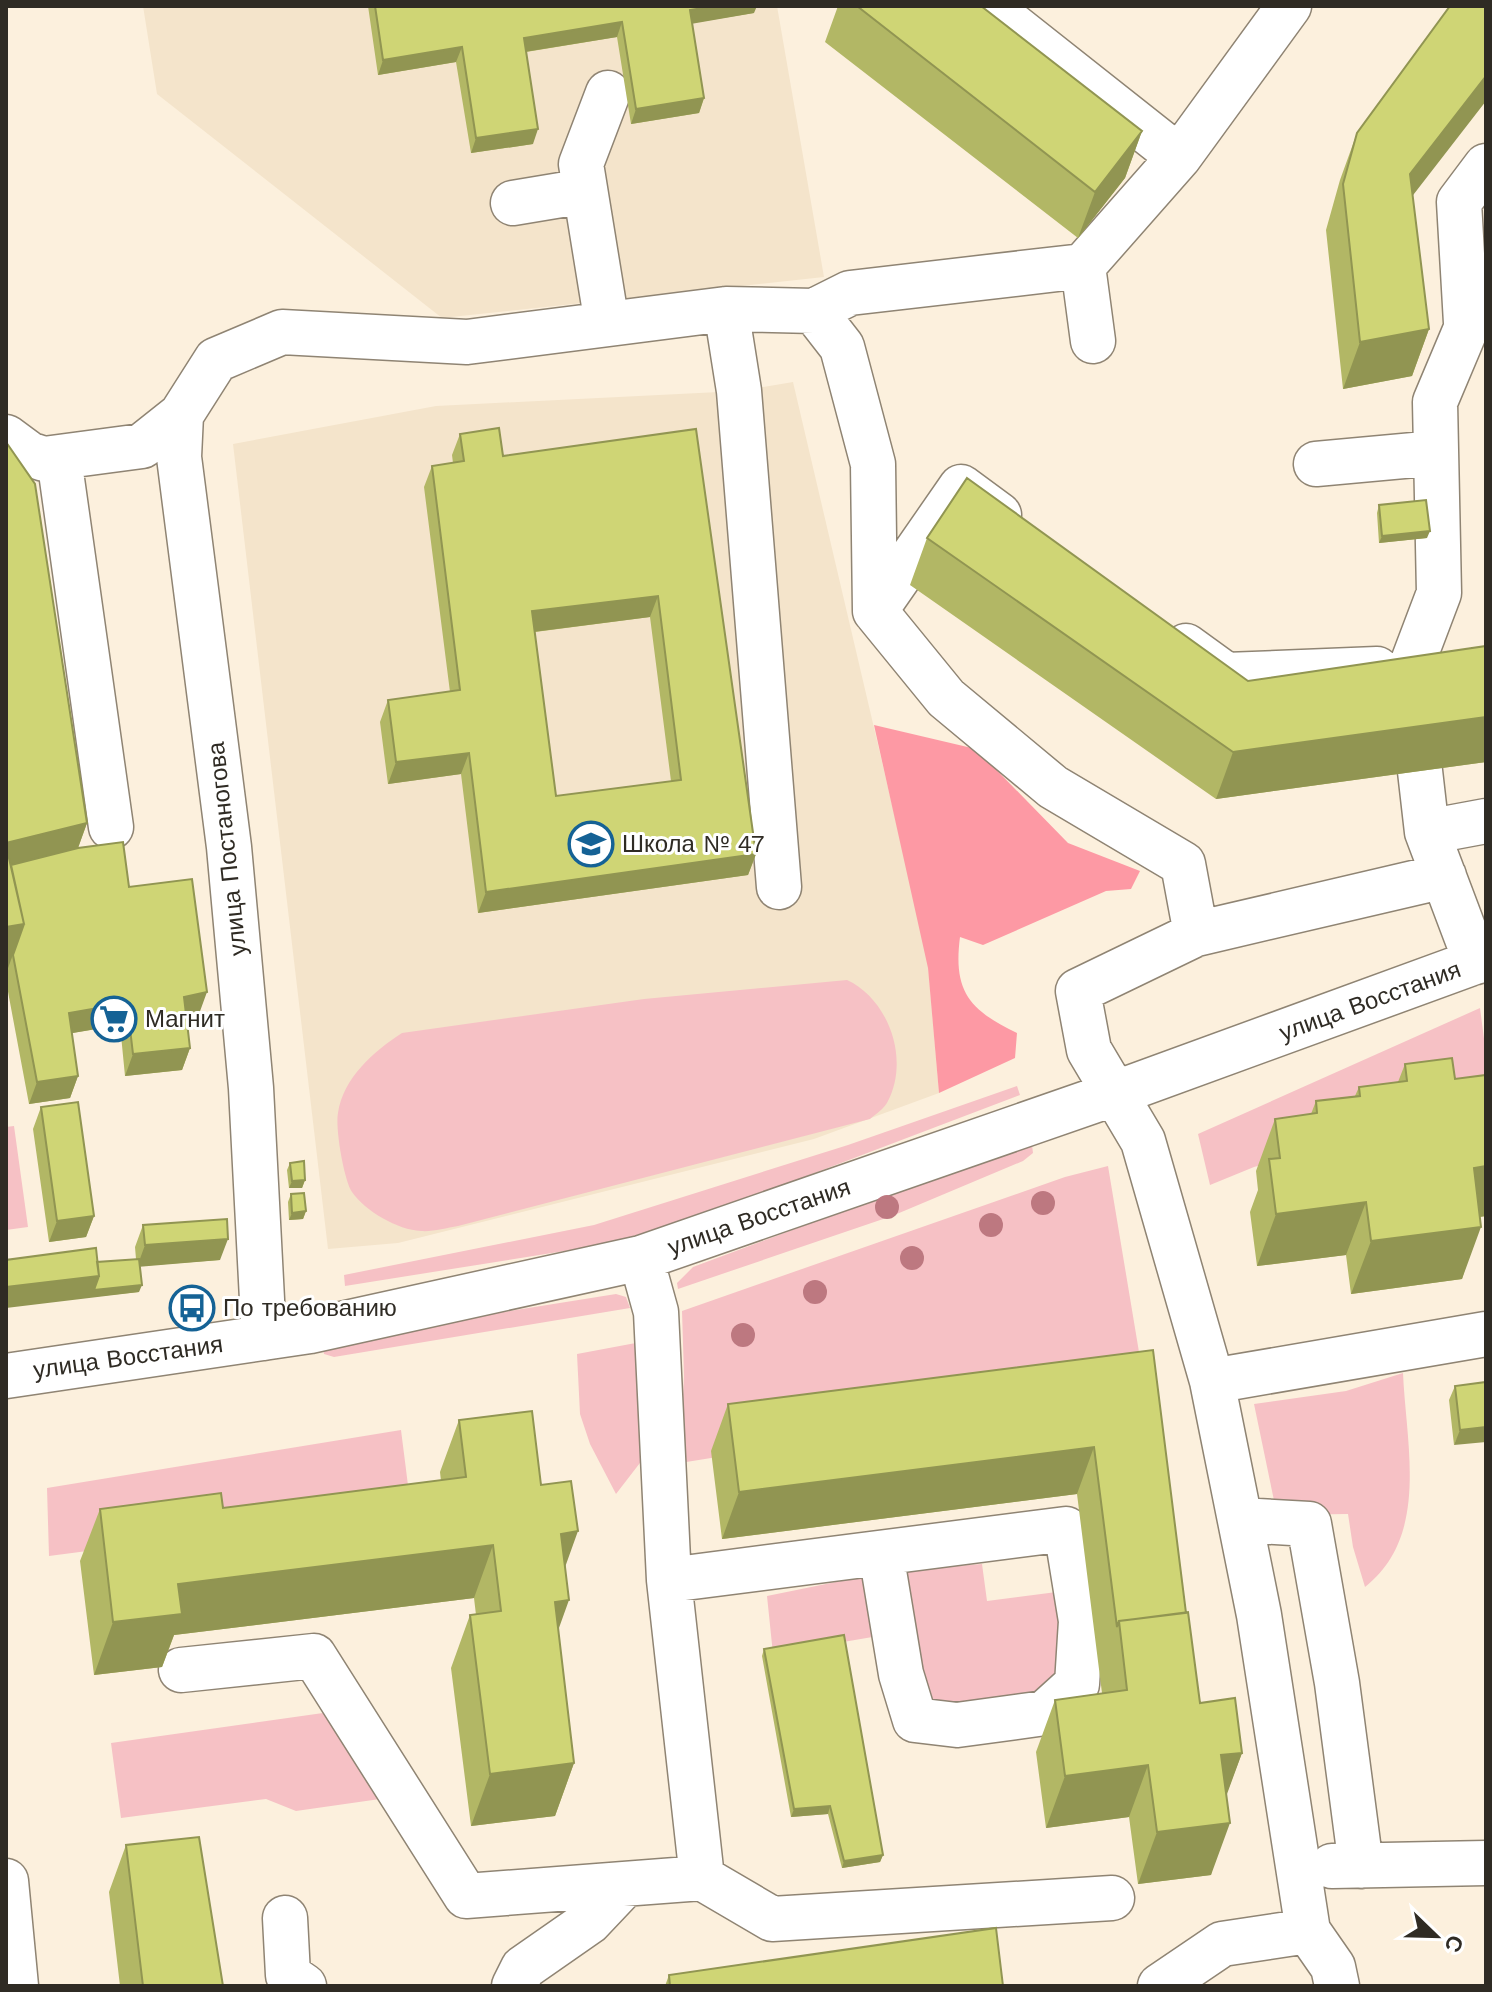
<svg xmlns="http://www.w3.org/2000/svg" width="1492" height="1992" viewBox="0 0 1492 1992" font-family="'Work Sans',sans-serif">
<rect width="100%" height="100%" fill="#fcf0dd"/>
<path fill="#f4e4cb" d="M143 6H777L824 277 442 318 157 94Z
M793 382 927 954 939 1093 814 1139 398 1243 328 1249 233 444 436 406 739 391Z"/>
<path fill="#f6c1c5" d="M847 980C888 999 910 1058 888 1101 885 1108 876 1114 870 1119L458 1226C446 1228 432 1232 421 1231 398 1230 365 1211 352 1192 344 1180 335 1128 338 1113 343 1078 374 1051 402 1033L644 999Z
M1480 1008 1486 1054V1104L1254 1167 1210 1185 1198 1134Z
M1017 1086 1020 1095 699 1217 602 1245 345 1286 344 1275 594 1225 848 1145Z
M14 1126 28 1227 6 1230V1127Z
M1032 1145 1033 1153 1023 1161 892 1216 678 1289 677 1283 693 1267 1005 1151Z
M1108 1166 1145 1388 680 1463 684 1376 682 1311 1065 1177Z
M616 1294 626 1297 630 1308 334 1357 324 1354 323 1349 472 1317Z
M641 1342 653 1446 616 1494 590 1444 580 1414 577 1354Z
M1403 1373C1406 1445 1430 1536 1365 1587L1353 1547 1348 1514 1277 1515 1254 1404 1346 1391Z
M401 1430 411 1509 49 1556 47 1488Z
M982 1564 987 1601 1072 1590 1068 1683 988 1708 928 1710 890 1571Z
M880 1573 890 1634 773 1654 767 1596Z
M330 1712 380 1799 296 1811 266 1799 121 1818 111 1743Z"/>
<path fill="#fd99a4" d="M874 725 976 749 1068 843 1140 871 1131 889 1106 891 983 945 960 937C953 991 969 1010 1017 1033L1015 1058 939 1093 928 968Z"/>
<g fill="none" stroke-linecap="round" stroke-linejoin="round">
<g stroke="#8f8473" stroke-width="47">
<path id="minor" d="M988 6 1179 157
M513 203 585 191
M1083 266 1093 341
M726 309 739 391 779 887
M814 311 842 347 873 464 875 611 946 698 1053 787 1183 864 1196 934 1078 991 1089 1050 1143 1141 1212 1381 1259 1615 1308 1931 1222 1944 1160 1986
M1466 323 1459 202 1486 166
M607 324 581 164 608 93
M181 415 179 457 229 847 251 1088 264 1338
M6 437 29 454 44 459 142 446 181 415 216 360 282 332 467 342 726 309 814 311 850 293 1083 266 1179 157 1289 6
M59 458 111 827
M1316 464 1436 453
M875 611 961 487 999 515
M1186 646 1226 675 1377 669
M1414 701 1411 667 1439 593 1435 402 1486 281
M1420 771 1427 832 1476 962
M1427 832 1486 821
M1196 934 1444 876
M6 1376 310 1331 641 1258 1116 1093 1486 958
M1212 1381 1486 1334
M1240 1520 1309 1524 1337 1683 1361 1866
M669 1580 1066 1529 1081 1621 1077 1684 1045 1713 957 1725 915 1720 901 1674 881 1553
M181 1670 314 1656 466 1896 702 1878 669 1580 656 1312 641 1258
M1332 1866 1486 1863
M702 1878 772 1919 1112 1898
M6 1881 16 1986
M285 1918 288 1975 304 1986
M1308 1931 1333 1967 1337 1986
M514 1986 523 1968 589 1922 625 1884"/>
</g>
<use href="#minor" stroke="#fff" stroke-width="44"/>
</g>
<g fill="#bd7880">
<circle cx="1043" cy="1203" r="12"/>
<circle cx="887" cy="1207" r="12"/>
<circle cx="991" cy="1225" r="12"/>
<circle cx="912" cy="1258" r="12"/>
<circle cx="815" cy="1292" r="12"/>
<circle cx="743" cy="1335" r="12"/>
</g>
<path fill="#b2b765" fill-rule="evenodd" d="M368 6H375L754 13 692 23 704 98 699 113 631 124 617 37 526 52 533 144 471 153 456 62 378 75Z
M838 6H981L1142 131 1125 178 1078 238 825 42Z
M1357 133 1429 329 1412 376 1343 389 1326 230 1340 180Z
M696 429 756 854 748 875 478 913 461 774 388 784 380 722 388 700 450 692 424 487 432 466 453 463 452 455 460 434 503 456ZM650 617 671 781 556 796 535 632Z
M6 442 87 823 78 848 129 887 199 1014 186 1017 190 1048 182 1070 125 1076 120 1025 72 1033 78 1076 70 1098 29 1104 6 981Z
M1379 505 1427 538 1379 543 1377 513Z
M927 538 1248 681 1486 646V762L1216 799 910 585Z
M1405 1064 1455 1079 1486 1075V1216L1480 1217 1462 1279 1351 1294 1346 1255 1257 1266 1250 1212 1258 1190 1256 1171 1275 1119 1311 1114 1316 1101 1355 1096 1359 1087 1398 1082Z
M41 1107 94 1216 86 1237 49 1242 33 1129Z
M290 1163 305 1180 302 1188H289L287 1170Z
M291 1194 306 1211 303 1219 289 1220 288 1202Z
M143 1225 220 1260 140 1266 139 1292 91 1297 97 1262 136 1259 135 1247Z
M1153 1350 1186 1613 1200 1703 1242 1753 1226 1795 1211 1875 1138 1884 1129 1817 1046 1828 1036 1752 1055 1700 1102 1693 1077 1494 722 1539 711 1451 728 1404Z
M1486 1382 1454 1445 1449 1400 1455 1386Z
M459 1420 541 1485 565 1566 558 1631 574 1763 555 1816 471 1826 451 1668 470 1615H476L474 1598 174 1635 162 1667 94 1675 80 1561 100 1509 223 1508 441 1481 440 1472Z
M764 1649 883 1855 880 1862 842 1868 828 1814 791 1817 762 1656Z
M126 1845 223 1986H120L109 1892Z
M669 1975 1003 1986H665Z"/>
<path fill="#919552" d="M714 6H757L754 13 685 25 690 10Z
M622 22 617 37 518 53 524 38Z
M462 47 456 62 378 75 383 60Z
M1486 76V101L1393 221 1410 174Z
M704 98 699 113 631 124 636 109Z
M538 129 533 144 471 153 476 138Z
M1142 131 1125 178 1078 238 1095 192Z
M1429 329 1412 376 1343 389 1360 342Z
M1430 531 1427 538 1379 543 1382 536Z
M658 596 650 617 525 633 532 611Z
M1486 717V762L1216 799 1233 752Z
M469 753 461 774 388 784 396 762Z
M87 823 70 870 6 886V843Z
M756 854 748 875 478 913 486 892Z
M24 924 7 971H6V927Z
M207 992 199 1014 176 1018 184 997Z
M127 1003 120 1025 61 1035 69 1013Z
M190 1048 182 1070 125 1076 133 1054Z
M78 1076 70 1098 29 1104 37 1082Z
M1486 1166V1216L1455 1220 1474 1168Z
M305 1180 302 1188H289L292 1181Z
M1366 1202 1346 1255 1257 1266 1276 1214Z
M306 1211 303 1219 289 1220 292 1213Z
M94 1216 86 1237 49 1242 57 1221Z
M1481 1227 1462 1279 1351 1294 1371 1241Z
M228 1239 220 1260 137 1267 145 1245Z
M99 1276 142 1285 139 1292 6 1308V1287Z
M1486 1427V1442L1454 1445 1460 1430Z
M1094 1447 1077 1494 722 1539 739 1492Z
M578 1531 559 1584 561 1534Z
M493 1545 474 1598 174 1635 162 1667 94 1675 113 1622 178 1584Z
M569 1600 550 1653 555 1602Z
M1242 1753 1223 1805 1221 1755Z
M574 1763 555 1816 471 1826 490 1774Z
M1148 1765 1129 1817 1046 1828 1065 1776Z
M830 1806 828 1814 791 1817 794 1809Z
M1230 1823 1211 1875 1138 1884 1157 1832Z
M883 1855 880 1862 842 1868 844 1861Z"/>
<path fill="#cfd575" stroke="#919552" stroke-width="2" fill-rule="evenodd" d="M375 6H714L690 10 704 98 636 109 622 22 524 38 538 129 476 138 462 47 383 60Z
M857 6H981L1142 131 1095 192Z
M1450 6H1486V76L1410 174 1429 329 1360 342 1343 184 1357 133Z
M499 428 503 456 696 429 756 854 486 892 469 753 396 762 388 700 460 690 432 466 464 461 460 434ZM658 596 681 780 556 796 532 611Z
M6 442 35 484 87 823 6 843Z
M967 478 1248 681 1486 646V717L1233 752 927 538Z
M1426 500 1430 531 1382 536 1379 505Z
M123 842 129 887 192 879 207 992 184 997 190 1048 133 1054 127 1003 69 1013 78 1076 37 1082 13 955 24 924 11 865 78 848Z
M6 845 24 924 6 927Z
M1452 1058 1455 1079 1486 1075V1166L1474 1168 1481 1227 1371 1241 1366 1202 1276 1214 1269 1159 1280 1158 1275 1119 1317 1113 1316 1101 1360 1096 1359 1087 1407 1081 1405 1064Z
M78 1102 94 1216 57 1221 41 1107Z
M304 1161 305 1180 292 1181 290 1163Z
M304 1193 306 1211 292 1213 291 1194Z
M227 1219 228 1239 145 1245 143 1225Z
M96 1248 99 1276 6 1287V1260Z
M139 1259 142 1285 94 1290 99 1276 97 1262Z
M1153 1350 1186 1613 1119 1621 1117 1627 1094 1447 739 1492 728 1404Z
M1486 1382V1427L1460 1430 1455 1386Z
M532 1411 541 1485 571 1481 578 1531 561 1534 569 1600 555 1602 574 1763 490 1774 470 1615 501 1611 493 1545 178 1584 182 1614 113 1622 100 1509 221 1493 223 1508 466 1477 459 1420Z
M1188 1612 1200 1703 1235 1698 1242 1753 1221 1755 1230 1823 1157 1832 1148 1765 1065 1776 1055 1700 1127 1690 1119 1621Z
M844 1635 883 1855 844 1861 830 1806 794 1809 764 1649Z
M199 1837 223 1986H143L126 1845Z
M996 1928 1003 1986H670L669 1975Z"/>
<defs>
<g id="school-ring" transform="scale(2.3)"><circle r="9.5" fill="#fff" stroke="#156295" stroke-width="1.5"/><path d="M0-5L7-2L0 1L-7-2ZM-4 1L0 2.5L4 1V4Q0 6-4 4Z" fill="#156295"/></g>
<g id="supermarket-ring" transform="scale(2.3)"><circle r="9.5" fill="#fff" stroke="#156295" stroke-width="1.5"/><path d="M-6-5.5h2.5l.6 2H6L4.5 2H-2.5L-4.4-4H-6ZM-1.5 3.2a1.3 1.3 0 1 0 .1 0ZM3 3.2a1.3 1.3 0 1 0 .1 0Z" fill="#156295"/></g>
<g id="bus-ring" transform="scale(2.3)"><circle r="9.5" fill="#fff" stroke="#156295" stroke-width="1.5"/><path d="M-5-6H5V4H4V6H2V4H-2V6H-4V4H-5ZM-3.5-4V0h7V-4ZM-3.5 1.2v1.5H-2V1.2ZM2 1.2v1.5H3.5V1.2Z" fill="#156295"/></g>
</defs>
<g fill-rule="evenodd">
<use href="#school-ring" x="591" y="844"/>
<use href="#supermarket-ring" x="114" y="1019"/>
<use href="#bus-ring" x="192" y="1308"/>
</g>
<g text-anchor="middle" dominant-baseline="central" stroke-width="6" stroke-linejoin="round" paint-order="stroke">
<g font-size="24" fill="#2f2b24" stroke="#fff" text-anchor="start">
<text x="622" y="844">Школа № 47</text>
<text x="145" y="1019">Магнит</text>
<text x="223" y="1308">По требованию</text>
</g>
<g font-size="24" fill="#2f2b24" stroke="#fff">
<text transform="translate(227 849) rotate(-96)">улица Постаногова</text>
<text transform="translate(1370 1001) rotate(-20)">улица Восстания</text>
<text transform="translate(759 1217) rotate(-19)">улица Восстания</text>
<text transform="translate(128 1357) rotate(-8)">улица Восстания</text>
</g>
</g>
<rect width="1492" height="1992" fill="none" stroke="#2f2b24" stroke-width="16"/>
<g transform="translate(1436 1936) rotate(113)" stroke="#ffffff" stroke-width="6" paint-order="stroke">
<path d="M0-6L14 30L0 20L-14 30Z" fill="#2f2b24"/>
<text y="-12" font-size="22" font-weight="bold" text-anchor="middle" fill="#2f2b24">С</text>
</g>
</svg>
